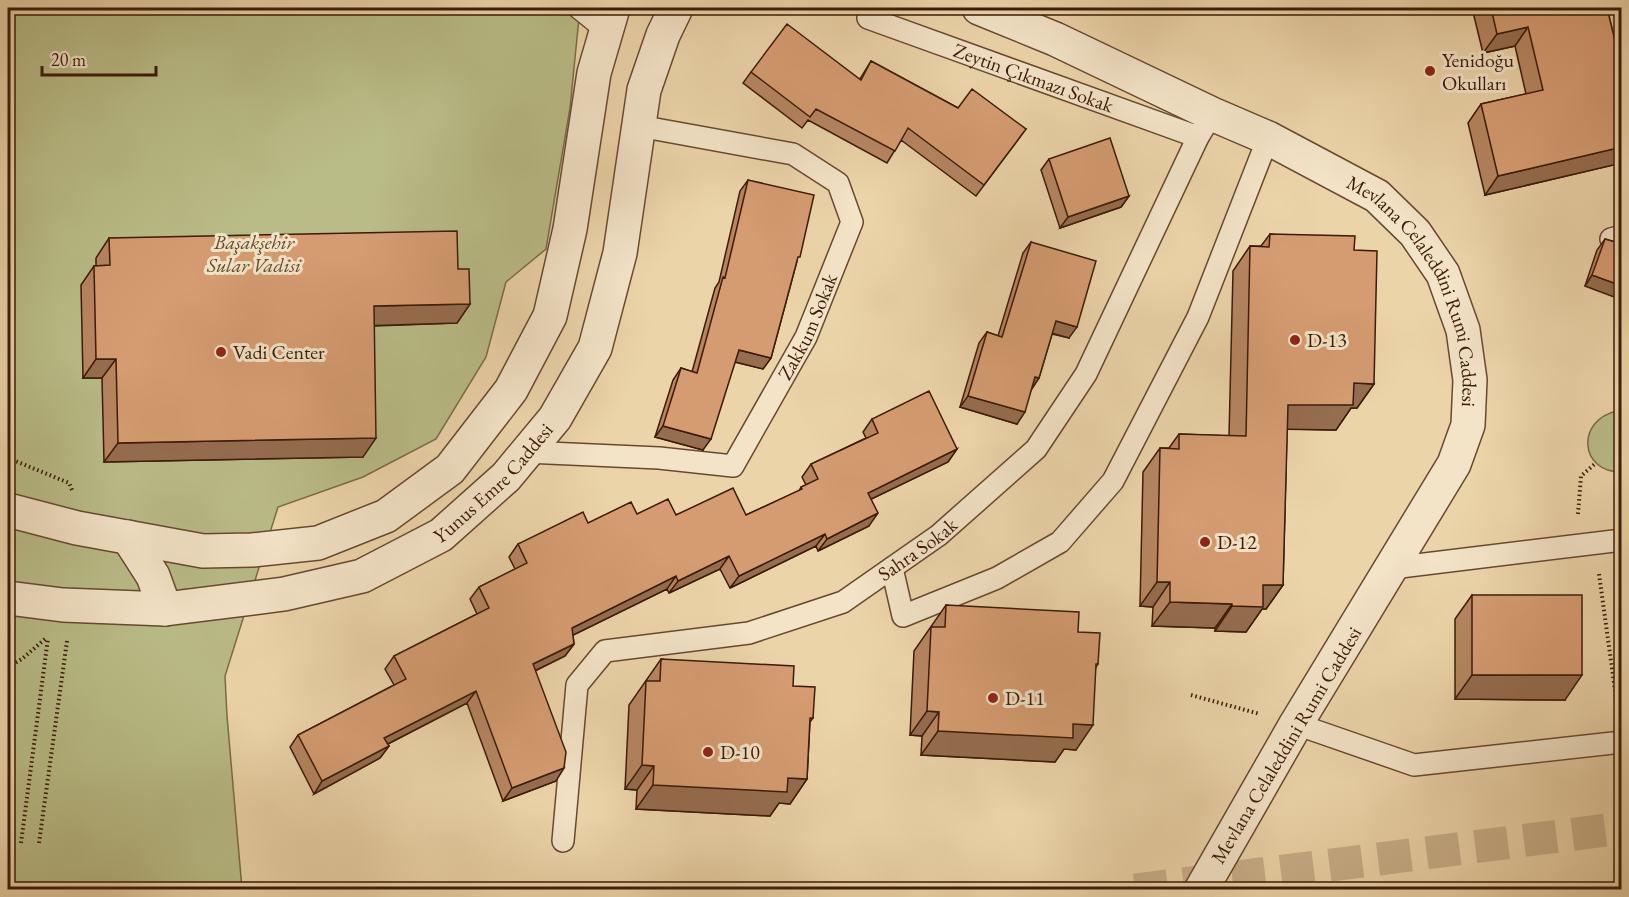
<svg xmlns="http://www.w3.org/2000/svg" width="1629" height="897" viewBox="0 0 1629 897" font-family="'EB Garamond',serif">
<rect width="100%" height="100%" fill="#ecd4a9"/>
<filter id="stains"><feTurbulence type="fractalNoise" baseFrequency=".00333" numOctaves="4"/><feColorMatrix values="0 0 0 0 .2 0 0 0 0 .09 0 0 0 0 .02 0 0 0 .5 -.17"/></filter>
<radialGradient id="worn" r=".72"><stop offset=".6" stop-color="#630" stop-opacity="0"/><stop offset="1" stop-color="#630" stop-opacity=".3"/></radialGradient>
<path fill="#b9bc87" stroke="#7a6c48" stroke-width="1.5" d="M8 8H580L570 108 546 249 506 282 486 357 436 439 363 477 278 507 225 676 227 716 242 889H8Z
M1617 411 1621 412V472C1579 472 1576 420 1617 411Z"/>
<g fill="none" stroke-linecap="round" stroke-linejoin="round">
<path stroke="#c9af89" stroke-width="33" stroke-dasharray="33 16" stroke-linecap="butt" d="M1135 890 1622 828"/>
<g stroke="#674930" stroke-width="24">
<g id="service">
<path d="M579 8 606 30"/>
<path id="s1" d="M868 18 1198 137"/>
<path d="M1611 239 1622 236"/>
<path id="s2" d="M526 452 659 458 733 466 806 337 852 222 838 183 793 154 639 126"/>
<path d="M892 568 903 616 997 578 1060 542 1113 481 1198 317 1268 138"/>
<path d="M1392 568 1622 540"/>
<path d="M1296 724 1414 765 1622 742"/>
<path id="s3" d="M563 841 577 685 605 651 749 633 843 602 939 535 1036 449 1086 374 1198 137 1212 114"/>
</g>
</g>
<g stroke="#674930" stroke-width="36">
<path id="minor" d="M128 537 153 576 165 609"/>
</g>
<g stroke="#674930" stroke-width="36">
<g id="tertiary">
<path id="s4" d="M979 8 1055 39 1212 114 1268 138 1377 196 1415 233 1443 274 1463 330 1470 380 1468 425 1454 464 1296 724 1201 890"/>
<path d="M8 510 77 528 203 551 252 550 318 543 386 516 450 469 511 390 550 316 570 229 594 73 613 8"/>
<path id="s5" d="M8 598 63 605 165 609 284 594 362 576 441 535 506 477 555 418 595 348 620 253 644 90 663 35 676 8"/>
</g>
</g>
<path stroke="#3b1b08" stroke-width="4" stroke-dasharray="1.5 3" stroke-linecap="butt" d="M8 458 69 483 72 490
M8 468 15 473
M1578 514 1581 476 1596 463
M1599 574 1618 712
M8 667 22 659 45 639
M1191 695 1260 714
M21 843 48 638
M39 843 67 641"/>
<use href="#service" stroke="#f3e3c7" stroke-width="21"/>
<use href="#minor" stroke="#f3e3c7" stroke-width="33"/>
<use href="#tertiary" stroke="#f3e3c7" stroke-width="33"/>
</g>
<path fill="#b78661" stroke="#3b1b08" stroke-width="1.5" d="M1472 8H1607L1622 69V163L1485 195 1468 123 1481 104 1526 94 1515 46 1483 53Z
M871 61 958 108 1026 129 976 196 901 140 887 163 808 120 802 128 743 83 751 72 860 79Z
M1049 159 1129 196 1121 207 1060 228 1041 170Z
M748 180 797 261 771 358 763 369 735 362 703 450 655 437 673 380 681 368 692 372 715 288 719 282 740 191Z
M1270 234 1354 250 1374 384 1357 408H1351L1336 430 1287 429 1283 585 1266 609H1262L1246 632 1215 631V628L1152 626 1153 607 1140 606 1143 472 1160 448H1169L1179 434 1229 436 1233 271 1250 246H1261Z
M109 238 458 269 470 304 457 323 374 326 363 457 104 462 102 378H83L81 285 94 266H96V258Z
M1605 239 1622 244 1585 286 1597 250Z
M1031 242 1069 338 1052 334 1039 378 1031 390 1017 424 960 407 979 343 987 332 998 336 1023 253Z
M872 419 957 449 948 462 871 499 869 526 818 551 816 546 730 588 720 569 669 593 667 589 573 635 574 644 565 656 535 671 556 781 503 801 467 703 388 744 389 746 380 758 314 794 290 747 298 735 394 685 385 669 394 656 477 614 470 599 479 587 515 569 509 557 518 544 588 523 637 514 746 515 799 491 801 487 806 485 802 477 811 464 866 438 863 432Z
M1472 595 1565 700 1455 699V619Z
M946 605 1078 632 1098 664 1096 667 1076 750 1064 749 1055 762 921 755 922 736 910 735 914 651Z
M661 659 793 686 813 718 810 722 807 779 790 804 779 803 770 816 636 809 637 790 625 789 629 705Z"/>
<path fill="#956d4f" stroke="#3b1b08" stroke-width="1.5" d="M1528 27 1515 46 1483 53 1497 34Z
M1622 147V163L1485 195 1498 176Z
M1129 196 1121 207 1060 228 1068 217Z
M1592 275 1622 286V300L1585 286Z
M470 304 457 323 360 326 374 306Z
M1056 321 1077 327 1069 338 1048 332Z
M739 350 771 358 763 369 731 361Z
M96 359H116L102 378H83Z
M1035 377 1039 378 1031 390Z
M1354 383 1374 384 1357 408H1351L1336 430 1271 429 1288 405Z
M968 396 1025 412 1017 424 960 407Z
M663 426 711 439 703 450 655 437Z
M376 438 363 457 104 462 118 443Z
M957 449 948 462 859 505 868 493Z
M878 513 869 526 818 551 827 539Z
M825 534 816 546 730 588 739 576Z
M729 556 720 569 669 593 678 581Z
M676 576 667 589 563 640 572 628Z
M1157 582H1170L1153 607 1140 606Z
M1263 585H1283L1266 609H1262L1246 632 1215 631 1232 606Z
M1170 602 1232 604 1215 628 1152 626Z
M574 644 565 656 524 676 533 664Z
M1472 675H1582L1565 700 1455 699Z
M476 691 467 703 376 750 384 738Z
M927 711 939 712 922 736 910 735Z
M1073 724 1093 725 1076 750 1064 749 1055 762 921 755 938 731Z
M389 746 380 758 314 794 322 781Z
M642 765 654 766 637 790 625 789Z
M564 768 556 781 503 801 512 788Z
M788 778 807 779 790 804 779 803 770 816 636 809 653 785Z"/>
<path fill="#d59c71" stroke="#3b1b08" stroke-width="1.5" d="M1491 8H1607L1622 69V147L1498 176 1481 104 1543 90 1528 27 1497 34Z
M787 24 861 80 871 61 958 108 972 89 1026 129 984 185 908 128 895 151 816 109 810 117 751 72Z
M1110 138 1129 196 1068 217 1049 159Z
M748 180 814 195 800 257H798L771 358 739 350 711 439 663 426 681 368 697 373 723 277 725 278Z
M457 231 458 269H469L470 304 374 306 376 438 118 443 116 359H96L94 266 110 265 109 238Z
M1270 234 1355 236 1354 250 1377 251 1374 384 1354 383 1353 405H1288L1283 585H1263V607L1232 606V604L1170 602V582H1157L1160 448 1179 449V434L1246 436 1250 246 1269 247Z
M1605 239 1622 244V286L1592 275Z
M1031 242 1096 261 1077 327 1056 321 1039 378 1035 377 1025 412 968 396 987 332 1002 337Z
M929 391 957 449 868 493 878 513 827 539 825 534 739 576 729 556 678 581 676 576 572 628 574 644 533 664 566 752 564 768 512 788 476 691 384 738 389 746 322 781 298 735 406 679 394 656 489 608 479 587 527 563 518 544 583 512 588 523 631 502 637 514 668 499 676 515 733 488 746 515 802 489 801 487 818 479 811 464 878 433 872 419Z
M1472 595H1582V675H1472Z
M946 605 1079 612 1078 632 1100 633 1098 664H1096L1093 725 1073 724V738L938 731 939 712 927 711 931 627H945Z
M661 659 794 666 793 686 815 687 813 718H810L807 779 788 778 787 792 653 785 654 766 642 765 646 681H660Z"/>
<g fill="#8f2418" stroke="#f3e3c7" stroke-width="2">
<circle cx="1430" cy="71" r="6"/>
<circle cx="1295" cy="340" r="6"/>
<circle cx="221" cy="352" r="6"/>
<circle cx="1205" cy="542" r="6"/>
<circle cx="993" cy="698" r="6"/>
<circle cx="708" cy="752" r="6"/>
</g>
<g text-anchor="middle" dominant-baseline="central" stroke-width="6" stroke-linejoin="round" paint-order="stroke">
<g font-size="20" fill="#3b1b08" stroke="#f3e3c7" text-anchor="start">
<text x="1442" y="60">Yenidoğu<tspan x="1442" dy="23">Okulları</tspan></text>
<text x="1307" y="340">D-13</text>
<text x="233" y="352">Vadi Center</text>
<text x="1217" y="542">D-12</text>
<text x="1005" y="698">D-11</text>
<text x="720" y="752">D-10</text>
</g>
<g font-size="20" fill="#3b1b08" stroke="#f3e3c7">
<text stroke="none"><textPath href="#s1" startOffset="176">Zeytin Çıkmazı Sokak</textPath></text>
<text stroke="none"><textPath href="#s4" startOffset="544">Mevlana Celaleddini Rumi Caddesi</textPath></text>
<text stroke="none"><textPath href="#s2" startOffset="366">Zakkum Sokak</textPath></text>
<text stroke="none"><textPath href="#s5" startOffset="520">Yunus Emre Caddesi</textPath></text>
<text stroke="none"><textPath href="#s3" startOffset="536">Sahra Sokak</textPath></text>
<text transform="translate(1286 745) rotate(-59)">Mevlana Celaleddini Rumi Caddesi</text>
</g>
<g font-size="20" font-style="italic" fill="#614b2e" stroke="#f3e3c7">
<text x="254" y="242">Başakşehir<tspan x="254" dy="23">Sular Vadisi</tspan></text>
</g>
</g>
<rect width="1629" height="897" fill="none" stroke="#ecd4a9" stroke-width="30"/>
<rect x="9" y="9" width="1611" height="879" fill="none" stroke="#3b1b08" stroke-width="3"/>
<rect x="15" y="15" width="1599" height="867" fill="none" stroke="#3b1b08" stroke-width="1.5"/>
<path d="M42 66v9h114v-9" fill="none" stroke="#3b1b08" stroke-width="3"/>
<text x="51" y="66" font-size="18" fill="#3b1b08" stroke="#f3e3c7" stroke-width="4.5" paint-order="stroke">20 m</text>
<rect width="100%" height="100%" filter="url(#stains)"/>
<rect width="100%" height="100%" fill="url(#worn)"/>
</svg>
